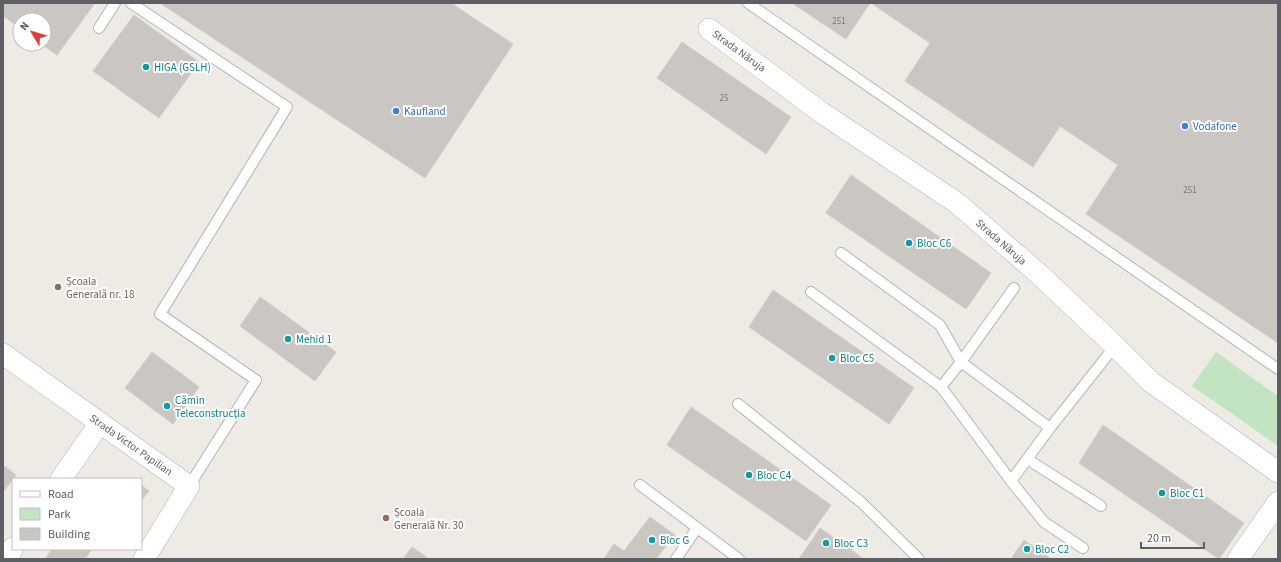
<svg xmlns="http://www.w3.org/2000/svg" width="1281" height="562" viewBox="0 0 1281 562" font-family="'Source Sans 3',sans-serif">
<rect width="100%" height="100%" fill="#eeebe4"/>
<path fill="#c3e4c2" d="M1216 352 1278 396V446L1192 386Z"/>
<path fill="#cac6c1" stroke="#d2cdc3" d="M3 3H95L57 55 42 44H44V20H20V28L3 16Z
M160 3H451L513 44 425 178Z
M792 3H870L846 39Z
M871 3H1278V343L1086 214 1118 165 1060 126 1033 167 905 81 930 43Z
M134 15 199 62 159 118 93 71Z
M682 42 791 117 766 154 657 78Z
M851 175 991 273 966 309 826 213Z
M773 290 914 388 889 424 749 327Z
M260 297 336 352 315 381 240 326Z
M152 352 199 387 173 424 125 388Z
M691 407 831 505 806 541 667 445Z
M1103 425 1244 523 1219 559 1079 463Z
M3 465 16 475 3 492Z
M141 485 149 491 141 501Z
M650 517 675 535 656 559H604L614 544 624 551Z
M820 528 864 559H799Z
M1024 540 1051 559H1011Z
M412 547 429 559H403Z
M52 549H92L85 559H45Z"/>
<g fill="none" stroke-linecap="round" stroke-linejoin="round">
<g stroke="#b1b5b8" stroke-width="12">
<path id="service" d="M131 3 287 107 160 314 256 380 189 486
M748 3 1278 369
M99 28 115 3
M841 253 940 325 961 362 1014 288
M811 292 941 387
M738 404 861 502 919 559
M1027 459 1101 506
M1011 481 1050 428
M640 485 739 559
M1083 548 1044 522 1011 481 941 387 961 362 1050 428 1115 346
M676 559 697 528"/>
</g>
<g stroke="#b1b5b8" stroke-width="22">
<path id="minor" d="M709 29 822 113 957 203 1040 275 1115 346 1151 382 1278 472
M3 354 189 486 144 559
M61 479 100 423
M6 559 13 548
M1238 559 1278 502"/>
</g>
<use href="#service" stroke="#fff" stroke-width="10"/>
<use href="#minor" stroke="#fff" stroke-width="21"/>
</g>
<g fill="#0f9aa8" stroke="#fff" stroke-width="1.5">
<circle cx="146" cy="67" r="4"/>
<circle cx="909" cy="243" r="4"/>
<circle cx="288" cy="339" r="4"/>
<circle cx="832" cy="358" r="4"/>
<circle cx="167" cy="406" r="4"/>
<circle cx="749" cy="475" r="4"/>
<circle cx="1162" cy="493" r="4"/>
<circle cx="652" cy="540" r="4"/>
<circle cx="826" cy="543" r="4"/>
<circle cx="1027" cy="549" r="4"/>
</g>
<g fill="#3f7fe0" stroke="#fff" stroke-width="1.5">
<circle cx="396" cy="111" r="4"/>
<circle cx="1185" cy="126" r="4"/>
</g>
<g fill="#8d6e63" stroke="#fff" stroke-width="1.5">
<circle cx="58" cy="287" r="4"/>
<circle cx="386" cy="518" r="4"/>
</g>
<g text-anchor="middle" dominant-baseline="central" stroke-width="4" stroke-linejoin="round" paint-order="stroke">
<g font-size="9" fill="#787a7b">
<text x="839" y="21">251</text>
<text x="724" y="98">25</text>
<text x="1190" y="190">251</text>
</g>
<g font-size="11" fill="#5c6064" stroke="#fff">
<text transform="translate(739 51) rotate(36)">Strada Năruja</text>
<text transform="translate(1001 242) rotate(41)">Strada Năruja</text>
<text transform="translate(131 445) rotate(35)">Strada Victor Papilian</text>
</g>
<g font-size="11" fill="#0d838f" stroke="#fff" text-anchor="start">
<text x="154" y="67">HIGA (GSLH)</text>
<text x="917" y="243">Bloc C6</text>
<text x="296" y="339">Mehid 1</text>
<text x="840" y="358">Bloc C5</text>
<text x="175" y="400">Cămin<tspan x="175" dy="13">Teleconstrucția</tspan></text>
<text x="757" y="475">Bloc C4</text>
<text x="1170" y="493">Bloc C1</text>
<text x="660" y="540">Bloc G</text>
<text x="834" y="543">Bloc C3</text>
<text x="1035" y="549">Bloc C2</text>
</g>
<g font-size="11" fill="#366cbe" stroke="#fff" text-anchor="start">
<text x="404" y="111">Kaufland</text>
<text x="1193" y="126">Vodafone</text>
</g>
<g font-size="11" fill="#785e54" stroke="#fff" text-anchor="start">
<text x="66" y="281">Școala<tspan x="66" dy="13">Generală nr. 18</tspan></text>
<text x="394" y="512">Școala<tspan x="394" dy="13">Generală Nr. 30</tspan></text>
</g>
</g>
<rect width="1281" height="562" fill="none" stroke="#5c6064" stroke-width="8"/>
<rect x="12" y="478" width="130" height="72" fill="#ffffff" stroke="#bebfc1"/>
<rect x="20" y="491" width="20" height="6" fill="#ffffff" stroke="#bebfc1"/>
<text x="48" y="498" font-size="12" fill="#5c6064">Road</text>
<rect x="20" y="508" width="20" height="12" fill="#c3e4c2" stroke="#bebfc1"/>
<text x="48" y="518" font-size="12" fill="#5c6064">Park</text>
<rect x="20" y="528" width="20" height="12" fill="#cac6c1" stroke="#bebfc1"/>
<text x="48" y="538" font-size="12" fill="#5c6064">Building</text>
<g transform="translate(32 32) rotate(308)"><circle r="19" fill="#ffffff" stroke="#bebfc1"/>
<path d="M0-3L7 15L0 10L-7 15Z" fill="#e13e37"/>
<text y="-6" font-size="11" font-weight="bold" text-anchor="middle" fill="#5c6064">N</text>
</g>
<path d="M1141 542v6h63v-6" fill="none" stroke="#5c6064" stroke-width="2"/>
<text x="1147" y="542" font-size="12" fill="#5c6064" stroke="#ffffff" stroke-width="3" paint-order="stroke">20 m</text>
</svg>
